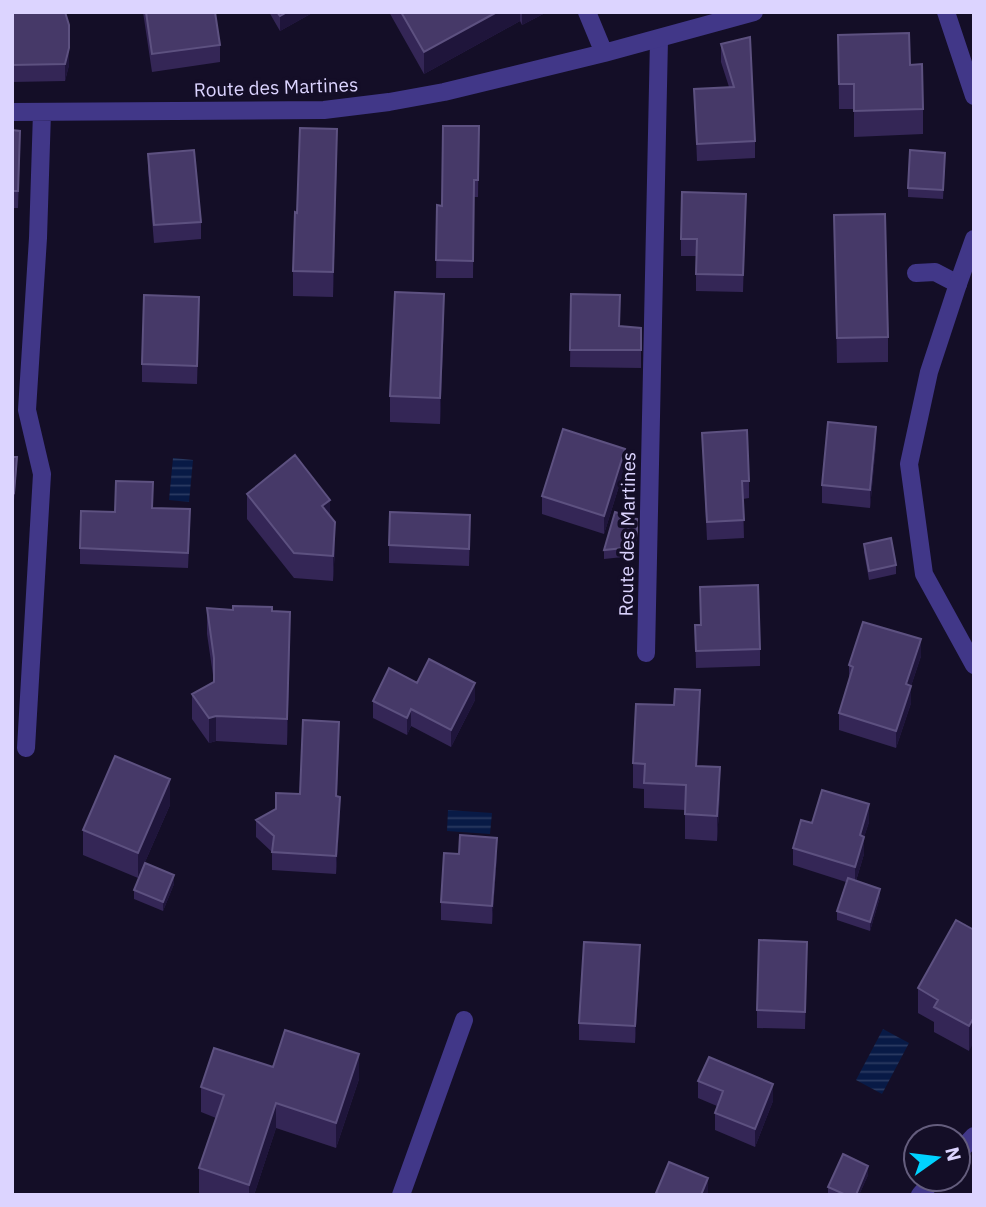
<svg xmlns="http://www.w3.org/2000/svg" width="986" height="1207" viewBox="0 0 986 1207" font-family="'IBM Plex Sans',sans-serif">
<defs>
<pattern id="water-rules" width="6" height="5" patternUnits="userSpaceOnUse" patternTransform="scale(1.75)"><rect width="6" height="5" fill="#081a46"/><path d="M0 2.5h6" fill="none" stroke="#2b3a62"/></pattern>
</defs>
<rect width="100%" height="100%" fill="#140e27"/>
<path fill="url(#water-rules)" d="M173 458 193 460 189 502 169 500Z
M448 810 492 813 490 834 447 831Z
M883 1029 909 1043 882 1094 856 1080Z"/>
<g fill="none" stroke-linecap="round" stroke-linejoin="round">
<path stroke="#413788" stroke-width="18" d="M916 273 935 272 958 284
M646 653 659 39"/>
<path stroke="#413788" stroke-width="18" d="M587 12 604 53
M946 12 974 96
M12 112 324 110 389 102 444 92 604 53 754 12
M974 239 958 284 929 372 909 464 924 574 974 665
M26 748 42 474 27 410 38 238 42 112
M958 1153 974 1136
M401 1195 464 1020
M920 1195 934 1179"/>
</g>
<path fill="#342656" d="M12 12 69 65 65 81 12 82Z
M143 12H215L220 45V62L152 72Z
M269 12H314L280 31Z
M389 12H547L522 25 520 21 424 74Z
M838 35 923 109V134L854 137V109H839Z
M721 44 755 141V158L697 161 694 89 729 87 721 62Z
M479 126 478 197H474L473 278H436L437 205 442 206Z
M12 130 20 148 18 208H12Z
M148 154 201 222V239L154 243 148 171Z
M337 154 333 297 293 296V271L297 213Z
M945 162 943 199 908 197V188Z
M746 194 743 292 696 291V256H681V239Z
M834 215 888 337V362L837 363Z
M571 294 619 326 641 328V368L570 367Z
M199 315 197 384 142 382V364Z
M444 319 440 424 390 422V396Z
M702 433 749 481V498L743 499 744 538 707 540Z
M876 444 870 508 822 503V485Z
M12 457 17 466 14 501H12Z
M625 467 604 534 542 514V496Z
M247 494 330 516 335 548 333 581 294 578 247 519Z
M153 508 190 525 188 568 80 564V548L115 512Z
M637 519V543L633 556 604 559V550Z
M470 533 469 566 389 563V545Z
M864 544 896 565V574L869 580 864 552Z
M700 587 760 649V666L696 668 695 625H700Z
M207 608 272 611 290 638 287 745 216 741 209 743 192 719V694L214 682 207 634Z
M921 656 911 686V703L896 748 839 730V713L849 682V665Z
M417 683 475 700 451 747 411 726 407 735 373 718V701Z
M700 715 697 766 720 792 717 841 685 839V810L644 808V789L633 788V763Z
M339 740 337 797 340 814 336 874 272 870V852L256 837V820L300 794Z
M170 805 138 878 83 855V830Z
M869 822 864 837V854L856 881 880 897 870 931 837 920V911L846 882 793 865V848L812 823Z
M497 855 492 924 441 920V902Z
M174 884 163 911 134 899V890Z
M974 930 969 1051 934 1032V1022L918 1013V988Z
M807 959 805 1029 757 1028V1010Z
M640 962 635 1043 579 1040V1023Z
M273 1067 359 1079 336 1148 276 1128 254 1195H203L199 1193V1168L216 1118 201 1112V1087Z
M698 1081 773 1101 755 1147 715 1130V1113L717 1106 698 1098Z
M868 1175 859 1195H828V1187Z"/>
<path fill="#1f153b" d="M287 12H314L280 31V16Z
M497 12H520V21L424 74V52Z
M522 12H547L522 25Z
M69 48V65L65 81V64Z
M337 129V154L333 297V272Z
M444 294V319L440 424V398Z
M876 427V444L870 508V490Z
M625 449V467L604 534V516Z
M330 500V525L322 506Z
M335 522V548L333 581V556Z
M637 534V543L633 556V547Z
M290 612V638L287 745V719Z
M921 639V656L906 701V684Z
M475 683V700L451 747V730Z
M911 686V703L896 748V731Z
M700 690V715L696 791V766Z
M411 709V726L407 735V718Z
M216 716V741L209 743V718Z
M720 767V792L717 841V816Z
M170 779V805L138 878V853Z
M340 797V814L336 874V856Z
M869 804V822L864 837V854L855 884V867L860 835Z
M497 838V855L492 924V906Z
M174 875V884L163 911V902Z
M880 889V897L870 931V922Z
M640 945V962L635 1043V1026Z
M974 1017V1042L969 1051V1026Z
M359 1054V1079L336 1148V1123Z
M773 1084V1101L755 1147V1129Z
M276 1103V1128L254 1195H249V1185Z
M868 1166V1175L859 1195H856Z
M708 1178V1195H701Z"/>
<path fill="#463968" stroke="#5d5180" stroke-width="2" d="M12 12H65L69 25V48L65 64 12 65Z
M146 12H215L220 45 152 54Z
M277 12H287L280 16Z
M401 12H497L424 52Z
M909 33 910 65 922 64 923 109 854 111V84H839L838 35Z
M750 37 755 141 697 144 694 89 734 87 721 44Z
M443 126H479L478 180H474L473 261 436 260 437 205 442 206Z
M300 128 337 129 333 272 293 271 295 212 297 213Z
M12 130 20 131 18 191H12Z
M194 150 201 222 154 225 148 154Z
M910 150 945 153 943 190 908 188Z
M682 192 746 194 743 275 696 274 697 239H681Z
M885 214 888 337 837 338 834 215Z
M395 292 444 294 440 398 390 396Z
M571 294 620 295 619 326 641 328V350H570Z
M144 295 199 297 197 366 142 364Z
M828 422 876 427 870 490 822 485Z
M563 429 625 449 604 516 542 496Z
M747 430 749 481H742L744 520 707 522 702 433Z
M295 455 330 500 322 506 335 522 333 556 294 553 247 494Z
M12 457H17L14 493 12 492Z
M116 481 153 482 152 508 190 509 188 553 80 548 81 511 115 512Z
M390 512 470 515 469 549 389 545Z
M615 512 637 519V534L633 547 604 550Z
M891 538 896 565 869 571 864 544Z
M758 585 760 649 696 651 695 625H701L700 587Z
M233 606 272 607V611L290 612 287 719 216 716 209 718 192 694 214 682V658L207 608 233 610Z
M863 622 921 639 906 684 911 686 896 731 839 713 853 667 849 665Z
M429 659 475 683 451 730 411 709 407 718 373 701 389 668 417 683Z
M675 689 700 690 696 766 720 767 717 816 685 814 686 785 644 783 645 764 633 763 636 704 674 705Z
M303 720 339 722 336 796 340 797 336 856 272 852 274 836 256 820 276 809V793L300 794Z
M115 756 170 779 138 853 83 830Z
M822 790 869 804 860 835 864 837 855 867 793 848 801 820 812 823Z
M460 835 497 838 492 906 441 902 444 853 459 854Z
M145 863 174 875 163 902 134 890Z
M848 878 880 889 870 922 837 911Z
M956 920 974 930V1017L969 1026 934 1007 938 1000 918 988Z
M759 940 807 942 805 1012 757 1010Z
M584 942 640 945 635 1026 579 1023Z
M285 1030 359 1054 336 1123 276 1103 249 1185 199 1168 224 1095 201 1087 214 1048 273 1067Z
M709 1057 773 1084 755 1129 715 1113 723 1091 698 1081Z
M843 1154 868 1166 856 1195H846L828 1187Z
M669 1162 708 1178 701 1195H661L656 1193Z"/>
<g text-anchor="middle" dominant-baseline="central" stroke-width="7" stroke-linejoin="round" paint-order="stroke">
<g font-size="19" fill="#dcd4ff" stroke="#140e27">
<text transform="translate(276 87) rotate(-2)">Route des Martines</text>
<text transform="translate(627 534) rotate(-89)">Route des Martines</text>
</g>
</g>
<rect width="986" height="1207" fill="none" stroke="#dcd4ff" stroke-width="28"/>
<g transform="translate(937 1158) rotate(76)"><circle r="33" fill="#140e27" stroke="#645d7d" stroke-width="2"/>
<path d="M0-5L12 26L0 18L-12 26Z" fill="#00d2ff"/>
<text y="-10" font-size="19" font-weight="bold" text-anchor="middle" fill="#dcd4ff">N</text>
</g>
</svg>
